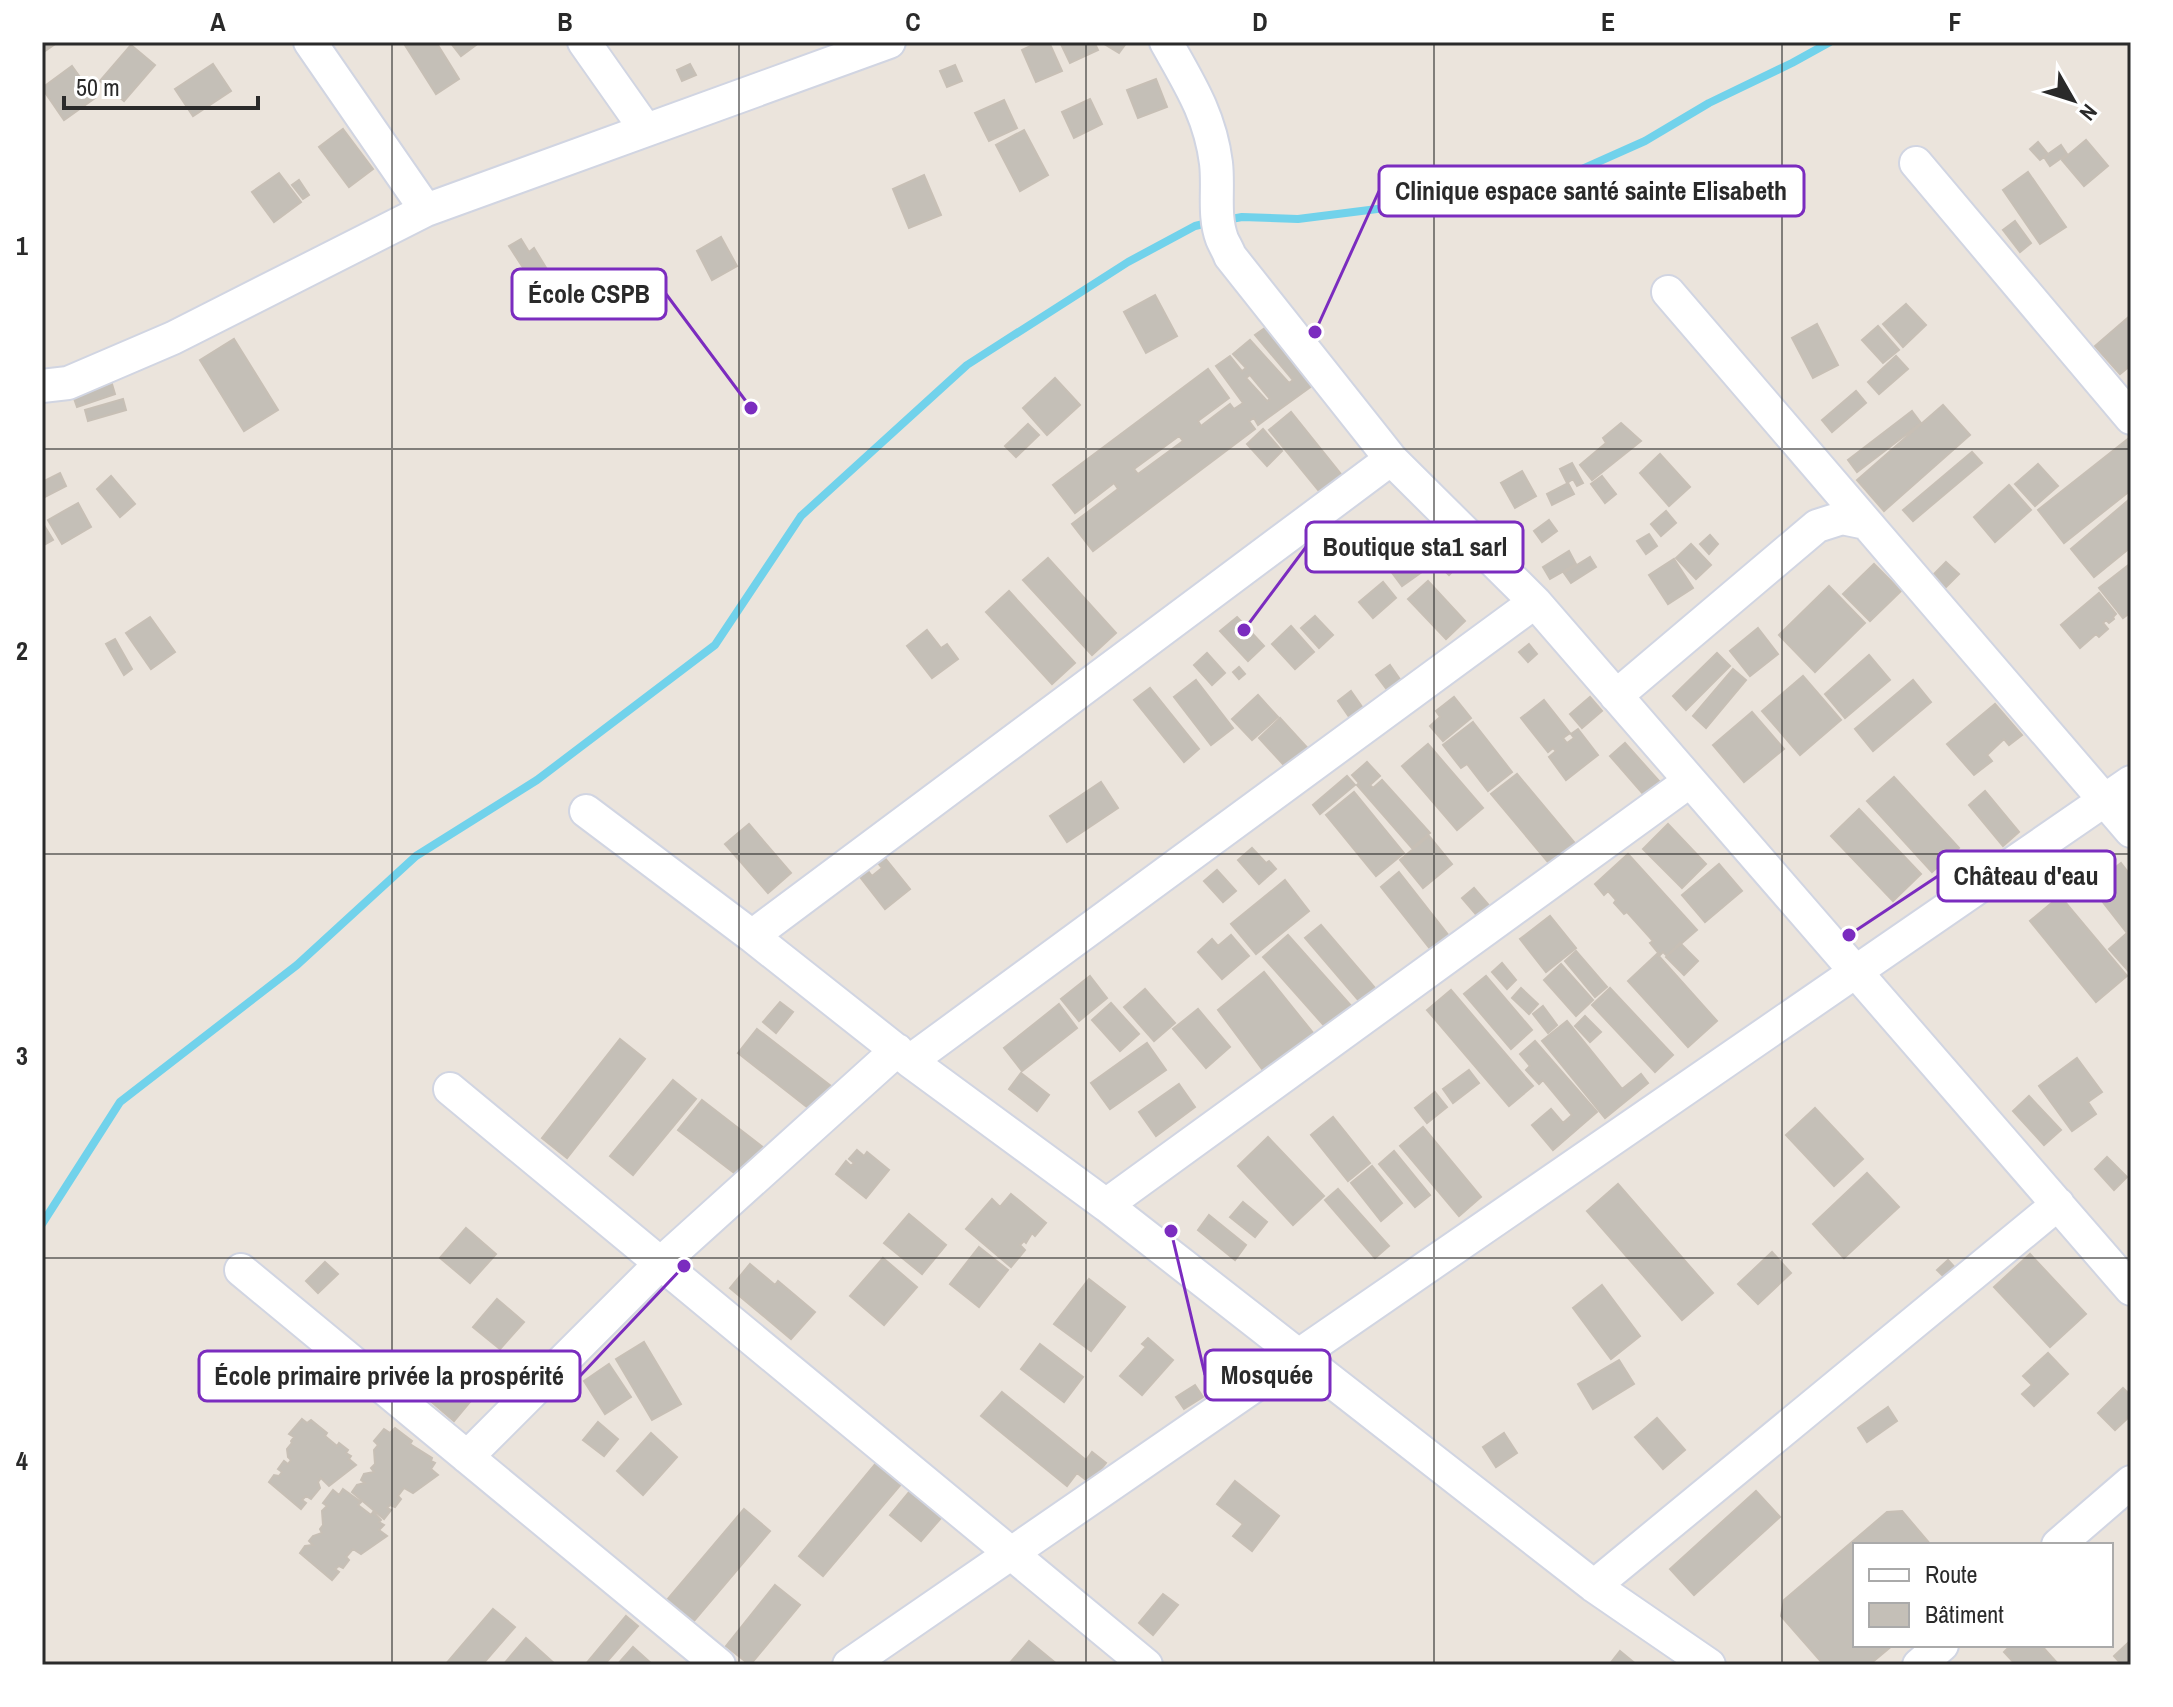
<svg xmlns="http://www.w3.org/2000/svg" width="2173" height="1707" viewBox="0 0 2173 1707" font-family="'Archivo Narrow',sans-serif">
<rect width="100%" height="100%" fill="#ebe4dc"/>
<g fill="none" stroke-linecap="round" stroke-linejoin="round">
<path stroke="#71d2eb" stroke-width="8" d="M1226 220 1242 217 1298 219 1393 207 1515 199 1645 141 1709 103 1792 63 1830 42
M42 1224 120 1102 297 965 416 856 537 780 715 645 801 516 967 365 1128 262 1195 226 1212 222"/>
</g>
<path fill="#c4bfb7" stroke="#c7bfb5" stroke-width="2" fill-rule="evenodd" d="M42 42H58L42 53Z
M403 42H436L459 79 436 94Z
M450 42H480L461 56Z
M1039 42H1049L1062 71 1036 82 1022 50Z
M1060 42H1094L1098 50 1070 63Z
M1101 42H1127L1119 53Z
M131 45 155 65 124 101 100 81Z
M213 64 231 91 193 116 175 89Z
M690 64 696 75 682 81 677 70Z
M955 65 962 81 947 87 940 71Z
M72 66 95 98 64 120 42 88Z
M1156 79 1167 107 1138 118 1127 90Z
M1090 99 1102 124 1074 138 1062 112Z
M1004 100 1017 128 989 141 975 113Z
M343 129 373 169 349 187 319 147Z
M1024 130 1048 175 1020 191 996 145Z
M2086 140 2108 166 2084 186 2062 160Z
M2038 142 2048 154 2040 160 2030 149Z
M2061 145 2067 154 2050 166 2044 157Z
M2028 172 2066 227 2040 244 2003 190Z
M279 173 301 202 274 222 252 192Z
M924 175 941 215 909 228 893 189Z
M299 180 309 195 303 199 292 185Z
M2015 221 2031 243 2020 252 2003 230Z
M721 237 737 266 712 280 697 251Z
M521 239 529 252 534 248 556 284 540 294 509 246Z
M1155 295 1177 336 1146 353 1124 312Z
M1906 304 1926 325 1903 347 1883 324Z
M2131 315V365L2120 374 2095 346Z
M1817 324 1838 365 1813 378 1792 338Z
M1269 325 1320 380 1258 425 1254 418 1249 421 1255 429 1093 551 1072 524 1118 489 1114 483 1075 513 1053 485 1208 369 1229 398 1198 421 1201 426 1230 404 1234 409 1243 403 1216 366 1230 356 1242 371 1246 368 1233 354 1250 340 1289 383 1293 380 1255 335ZM1250 375 1270 399 1267 401 1246 378ZM1179 436 1183 441 1138 474 1134 469Z
M1878 326 1899 350 1883 363 1862 340Z
M234 339 278 410 244 431 200 360Z
M1896 356 1908 369 1879 394 1868 382Z
M109 374 115 394 77 407 70 387Z
M1055 378 1080 405 1047 435 1023 408Z
M1856 391 1866 403 1832 432 1822 420Z
M123 399 126 410 88 421 85 410Z
M1943 405 1970 435 1884 511 1857 480Z
M1912 411 1921 423 1857 472 1848 460Z
M1291 412 1349 484 1328 502 1269 430Z
M1621 423 1641 441 1592 480 1580 465 1606 443 1603 438Z
M1028 424 1039 435 1016 457 1005 446Z
M1263 429 1282 451 1267 466 1247 444Z
M2129 438 2131 440V490L2064 543 2038 510Z
M1972 452 1982 463 1913 521 1903 510Z
M1660 454 1690 487 1669 506 1640 473Z
M1572 463 1583 483 1577 486 1573 479 1567 483 1560 469Z
M2038 464 2058 486 2035 506 2015 484Z
M1522 471 1536 496 1515 508 1501 483Z
M60 473 66 486 43 498 42 482Z
M111 476 135 504 120 517 97 489Z
M1602 476 1616 494 1605 503 1591 484Z
M1568 483 1574 494 1552 505 1547 494Z
M2009 485 2031 510 1995 542 1974 517Z
M2131 498V547L2094 577 2071 549Z
M78 503 91 527 62 544 48 520Z
M1666 511 1676 523 1661 536 1651 524Z
M1549 520 1557 531 1542 542 1534 531Z
M42 522 53 540 42 546Z
M1432 528 1464 559 1449 575 1417 544Z
M1649 534 1657 546 1646 554 1637 541Z
M1710 535 1718 544 1709 554 1700 544Z
M1407 544 1426 569 1402 586 1384 562Z
M1691 544 1711 565 1696 579 1676 558Z
M1569 551 1576 564 1550 579 1543 567Z
M1590 557 1596 567 1571 583 1564 573Z
M1048 558 1116 633 1092 655 1023 580Z
M1674 559 1693 588 1668 604 1649 575Z
M1946 562 1959 574 1944 589 1932 576Z
M2131 563V612L2123 618 2099 588Z
M1874 564 1901 591 1870 621 1843 594Z
M1428 581 1465 621 1446 639 1408 599Z
M1383 582 1396 598 1373 618 1359 602Z
M1829 586 1865 623 1815 672 1779 635Z
M1009 591 1075 663 1052 684 986 612Z
M2099 593 2116 614 2113 617 2114 619 2109 623 2106 620 2103 623 2108 629 2099 637 2096 634 2080 648 2061 625Z
M1315 616 1333 635 1319 648 1301 628Z
M150 617 175 652 151 669 126 633Z
M1237 617 1264 646 1248 661 1220 631Z
M1291 626 1314 652 1295 669 1272 644Z
M1758 628 1778 654 1750 676 1730 651Z
M927 630 941 648 947 644 958 659 932 678 907 646Z
M115 639 132 669 124 675 106 644Z
M1529 644 1537 654 1528 662 1519 652Z
M1207 653 1225 673 1212 685 1194 665Z
M1717 653 1730 666 1686 710 1673 696Z
M1869 655 1890 680 1845 718 1825 694Z
M1390 665 1404 685 1391 695 1376 675Z
M1239 667 1245 674 1239 679 1233 672Z
M1733 669 1746 680 1706 728 1693 716Z
M1803 676 1841 720 1800 755 1762 711Z
M1196 680 1233 728 1211 745 1174 697Z
M1913 680 1931 702 1873 751 1855 729Z
M1150 688 1199 749 1184 762 1134 700Z
M1351 691 1365 711 1352 721 1338 701Z
M1258 695 1278 717 1252 740 1232 719Z
M1454 697 1471 718 1443 741 1430 726 1440 717 1436 711Z
M1590 697 1602 711 1582 728 1570 714Z
M1544 700 1570 733 1563 738 1567 743 1574 738 1571 734 1578 729 1598 755 1566 780 1549 757 1556 751 1553 748 1548 752 1521 718Z
M1995 704 2022 735 2009 745 2004 739 1987 755 1992 761 1974 775 1947 744Z
M1752 712 1784 749 1744 782 1713 745Z
M1280 718 1313 754 1292 774 1259 738Z
M1473 722 1512 772 1488 791 1467 764 1461 768 1443 745Z
M1625 743 1667 790 1651 803 1610 756Z
M1428 744 1483 808 1457 830 1402 766Z
M1367 762 1380 776 1370 785 1373 788 1382 780 1430 833 1412 848 1357 785 1359 783 1352 775Z
M1517 774 1578 847 1553 868 1491 794Z
M1347 776 1355 785 1320 814 1313 805Z
M1894 777 1959 848 1932 872 1867 801Z
M1101 782 1118 808 1067 842 1050 816Z
M1985 791 2019 832 2003 846 1969 805Z
M1354 792 1404 853 1376 876 1326 815Z
M1859 809 1921 874 1893 901 1831 836Z
M749 824 791 873 768 893 725 844Z
M1668 824 1706 864 1682 888 1643 849Z
M1429 836 1452 864 1423 888 1400 860Z
M1252 848 1266 863 1269 861 1276 869 1259 884 1238 860Z
M1628 854 1697 930 1667 956 1663 952 1660 955 1650 943 1653 941 1627 912 1624 914 1614 903 1616 900 1608 891 1604 895 1595 884Z
M884 857 910 889 885 909 860 877 868 871 872 876 882 868 878 863Z
M2121 863 2131 876V929L2127 933 2091 887Z
M1719 864 1742 891 1705 922 1682 895Z
M1217 870 1236 891 1223 902 1204 881Z
M1399 872 1453 941 1435 955 1381 887Z
M1285 880 1309 911 1256 954 1231 924Z
M1474 888 1492 909 1480 919 1462 898Z
M2060 896 2127 976 2096 1002 2030 921Z
M1550 916 1576 948 1546 972 1520 939Z
M1321 925 1376 989 1360 1002 1305 938Z
M2127 933 2131 938 2130 973 2109 949Z
M1231 935 1249 956 1222 979 1198 952 1212 939 1218 946Z
M1288 935 1353 1008 1328 1030 1263 957Z
M1680 943 1698 961 1684 975 1666 957Z
M1576 951 1607 987 1595 997 1565 961Z
M1657 954 1717 1021 1688 1047 1628 981Z
M1502 963 1516 980 1507 989 1492 972Z
M1561 964 1593 1000 1576 1016 1544 980Z
M1264 972 1322 1044 1265 1073 1218 1010Z
M1090 976 1107 998 1079 1021 1061 999Z
M1486 976 1532 1030 1511 1049 1464 994Z
M1521 988 1538 1004 1529 1014 1512 998Z
M1610 988 1673 1055 1655 1072 1592 1005Z
M1145 989 1175 1023 1154 1041 1124 1007Z
M1451 990 1533 1086 1509 1106 1427 1010Z
M780 1002 793 1012 776 1033 763 1022Z
M1111 1003 1139 1034 1120 1051 1092 1020Z
M1059 1004 1077 1028 1022 1071 1004 1048Z
M1543 1006 1557 1025 1548 1033 1533 1014Z
M1198 1009 1230 1047 1206 1068 1173 1029Z
M1585 1016 1601 1032 1590 1042 1575 1026Z
M1567 1021 1622 1089 1641 1074 1648 1083 1605 1118 1542 1041Z
M757 1029 840 1093 821 1118 738 1053Z
M620 1039 645 1059 567 1158 542 1138Z
M1535 1041 1597 1112 1553 1150 1532 1125 1551 1109 1563 1123 1572 1115 1543 1080 1539 1084 1526 1070 1530 1066 1520 1054Z
M1147 1043 1166 1070 1110 1109 1091 1083Z
M2077 1058 2102 1092 2088 1102 2096 1114 2072 1131 2039 1086Z
M1469 1070 1479 1083 1453 1103 1443 1089Z
M1021 1073 1049 1095 1037 1111 1009 1089Z
M673 1080 696 1099 633 1175 610 1156Z
M1179 1084 1195 1107 1156 1136 1139 1112Z
M1435 1092 1447 1107 1427 1123 1415 1108Z
M2029 1096 2061 1130 2044 1145 2013 1111Z
M702 1100 773 1155 750 1185 678 1130Z
M1815 1108 1863 1159 1834 1186 1786 1135Z
M1333 1117 1370 1163 1348 1181 1311 1135Z
M1423 1127 1481 1197 1459 1216 1400 1146Z
M1268 1137 1324 1196 1293 1225 1238 1166Z
M857 1150 864 1156 867 1152 889 1170 866 1198 836 1174 846 1161 851 1166 854 1163 849 1159Z
M1394 1151 1430 1195 1415 1207 1379 1164Z
M2107 1157 2127 1177 2114 1190 2095 1169Z
M1372 1166 1402 1203 1381 1221 1351 1183Z
M1867 1173 1899 1207 1844 1258 1813 1224Z
M1618 1184 1713 1293 1682 1320 1587 1211Z
M1338 1189 1389 1246 1375 1258 1325 1200Z
M1011 1194 1046 1223 1035 1236 1032 1233 1026 1243 1024 1241 1020 1245 1025 1250 1011 1267 966 1229 992 1199 1000 1207Z
M1243 1202 1267 1222 1255 1237 1230 1217Z
M909 1214 946 1245 922 1274 884 1243Z
M1209 1215 1246 1245 1235 1260 1198 1230Z
M466 1228 496 1254 470 1283 440 1258Z
M979 1247 1008 1270 979 1307 950 1284Z
M1772 1252 1791 1273 1758 1304 1738 1284Z
M2030 1254 2086 1314 2050 1347 1994 1287Z
M883 1258 917 1287 884 1325 850 1296Z
M1948 1260 1958 1271 1947 1280 1937 1270Z
M325 1262 338 1274 318 1293 306 1281Z
M750 1264 775 1285 778 1281 815 1312 791 1339 730 1288Z
M1089 1279 1125 1307 1091 1351 1054 1324Z
M1602 1285 1640 1336 1611 1359 1573 1308Z
M497 1299 524 1322 500 1349 473 1327Z
M1148 1338 1173 1360 1142 1395 1120 1376 1146 1347 1142 1344Z
M644 1342 681 1404 652 1420 616 1359Z
M1040 1344 1083 1377 1064 1402 1021 1369Z
M2048 1353 2068 1374 2034 1406 2022 1394 2032 1385 2023 1376Z
M451 1357 484 1385 454 1421 421 1393Z
M1619 1360 1634 1384 1593 1409 1578 1384Z
M609 1364 631 1397 605 1414 584 1381Z
M1195 1385 1203 1397 1184 1409 1176 1397Z
M2123 1388 2131 1396V1415L2115 1430 2098 1413Z
M1002 1392 1086 1460 1092 1452 1106 1463 1090 1483 1077 1473 1067 1486 981 1416Z
M1888 1407 1897 1421 1867 1442 1858 1428Z
M1657 1418 1685 1450 1663 1469 1635 1437Z
M302 1419 307 1423 311 1420 327 1433 325 1436 337 1446 339 1443 348 1450 346 1453 351 1456 349 1459 356 1465 329 1486 321 1478 318 1482 320 1488 311 1499 306 1496 302 1500 306 1503 301 1509 269 1482 274 1475 279 1476 282 1472 278 1469 284 1461 288 1464 291 1460 288 1457 287 1449 292 1443 291 1441 294 1437 289 1434Z
M598 1422 618 1439 604 1456 583 1440Z
M395 1428 412 1441 410 1444 432 1458 431 1461 435 1463 431 1469 438 1475 413 1493 404 1488 398 1496 401 1499 395 1507 390 1505 387 1508 391 1510 384 1519 352 1492 357 1485 365 1483 361 1480 364 1474 374 1472 371 1468 375 1464 374 1450 378 1445 374 1441 384 1429 390 1433Z
M651 1433 677 1457 643 1495 617 1471Z
M1504 1433 1517 1453 1496 1467 1483 1447Z
M877 1462 902 1483 823 1576 799 1556Z
M1235 1481 1279 1516 1252 1551 1233 1536 1243 1524 1217 1504Z
M343 1489 361 1502 358 1505 371 1515 373 1512 381 1520 379 1522 384 1525 379 1530 387 1536 361 1554 353 1549 346 1557 349 1560 343 1568 339 1566 335 1569 339 1572 332 1580 300 1553 305 1546 313 1545 309 1541 313 1536 322 1533 320 1529 323 1525 322 1511 327 1506 323 1503 333 1490 339 1495Z
M910 1491 941 1518 921 1541 890 1515Z
M1756 1491 1780 1517 1694 1595 1670 1569Z
M744 1509 770 1531 693 1622 667 1600Z
M1902 1511 1931 1545H1855V1645H1893L1869 1665H1824L1781 1616 1784 1600 1887 1512Z
M775 1585 800 1605 750 1665 726 1646Z
M1163 1594 1178 1605 1153 1635 1139 1623Z
M493 1609 515 1627 482 1665H445Z
M626 1616 638 1626 604 1665H585Z
M526 1638 555 1664 554 1665H503Z
M2131 1640V1665H2122L2114 1656Z
M1029 1641 1058 1665H1008Z
M2011 1645H2041L2059 1665H2016L2004 1652Z
M633 1647 653 1665H617Z
M1620 1651 1637 1665H1609Z"/>
<g fill="none" stroke-linecap="round" stroke-linejoin="round">
<g stroke="#d1d5e2" stroke-width="36">
<path id="minor" d="M310 42 426 210
M584 42 646 130
M1166 42C1189 83 1210 115 1216 163 1219 188 1213 215 1222 239 1224 244 1228 250 1230 256L1391 459 1535 602 2131 1289
M1916 163 2131 418
M1668 292 2131 831
M42 386 68 383 173 338 426 210 889 42
M1616 696 1817 526 1842 518 1866 523
M586 811 752 936 910 1061 1106 1205 1594 1586 1709 1665
M752 936 1391 459
M910 1061 1535 602
M450 1089 1146 1665
M1106 1205 1690 781
M241 1270 719 1665
M467 1457 661 1263 897 1050
M2058 1545 2131 1482
M1594 1586 2058 1204
M849 1665 2131 782
M1919 1665 1942 1645"/>
</g>
<use href="#minor" stroke="#fff" stroke-width="32"/>
</g>
<path fill="none" stroke="#2a2a2a" stroke-width="2" stroke-opacity="0.55" d="M392 42V1665M739 42V1665M1086 42V1665M1434 42V1665M1782 42V1665M42 449H2131M42 854H2131M42 1258H2131"/>
<path fill="none" stroke="#7b2cbf" stroke-width="3" d="M1315 332L1379 191M751 408L666 294M1244 630L1306 547M1849 935L1938 876M1171 1231L1205 1375M684 1266L580 1376"/>
<g fill="#7b2cbf" stroke="#fff" stroke-width="3">
<circle cx="1315" cy="332" r="8"/>
<circle cx="751" cy="408" r="8"/>
<circle cx="1244" cy="630" r="8"/>
<circle cx="1849" cy="935" r="8"/>
<circle cx="1171" cy="1231" r="8"/>
<circle cx="684" cy="1266" r="8"/>
</g>
<g fill="#fff" stroke="#7b2cbf" stroke-width="3">
<rect x="1379" y="166" width="425" height="50" rx="8"/>
<rect x="512" y="269" width="154" height="50" rx="8"/>
<rect x="1306" y="522" width="217" height="50" rx="8"/>
<rect x="1938" y="851" width="177" height="50" rx="8"/>
<rect x="1205" y="1350" width="125" height="50" rx="8"/>
<rect x="199" y="1351" width="381" height="50" rx="8"/>
</g>
<g font-size="26" text-anchor="middle" font-weight="bold" fill="#2a2a2a">
<text x="1591" y="200">Clinique espace santé sainte Elisabeth</text>
<text x="589" y="303">École CSPB</text>
<text x="1415" y="556">Boutique sta1 sarl</text>
<text x="2026" y="885">Château d'eau</text>
<text x="1267" y="1384">Mosquée</text>
<text x="389" y="1385">École primaire privée la prospérité</text>
</g>
<rect width="2173" height="1707" fill="none" stroke="#ffffff" stroke-width="88"/>
<rect x="1853" y="1543" width="260" height="104" fill="#ffffff" stroke="#aaaaaa" stroke-width="2"/>
<rect x="1869" y="1569" width="40" height="12" fill="#ffffff" stroke="#aaaaaa" stroke-width="2"/>
<text x="1925" y="1583" font-size="24" fill="#2a2a2a">Route</text>
<rect x="1869" y="1603" width="40" height="24" fill="#c4bfb7" stroke="#aaaaaa" stroke-width="2"/>
<text x="1925" y="1623" font-size="24" fill="#2a2a2a">Bâtiment</text>
<g transform="translate(2073 100) rotate(129)" stroke="#ffffff" stroke-width="6" paint-order="stroke">
<path d="M0-6L14 30L0 20L-14 30Z" fill="#2a2a2a"/>
<text y="-12" font-size="22" font-weight="bold" text-anchor="middle" fill="#2a2a2a">N</text>
</g>
<path d="M64 96v12h194v-12" fill="none" stroke="#2a2a2a" stroke-width="4"/>
<text x="76" y="96" font-size="24" fill="#2a2a2a" stroke="#ffffff" stroke-width="6" paint-order="stroke">50 m</text>
<rect x="44" y="44" width="2085" height="1619" fill="none" stroke="#2a2a2a" stroke-width="3"/>
<g font-size="26" text-anchor="middle" font-weight="bold" fill="#2a2a2a">
<text x="218" y="31">A</text>
<text x="565" y="31">B</text>
<text x="913" y="31">C</text>
<text x="1260" y="31">D</text>
<text x="1608" y="31">E</text>
<text x="1955" y="31">F</text>
<text x="22" y="255">1</text>
<text x="22" y="660">2</text>
<text x="22" y="1065">3</text>
<text x="22" y="1470">4</text>
</g>
</svg>
